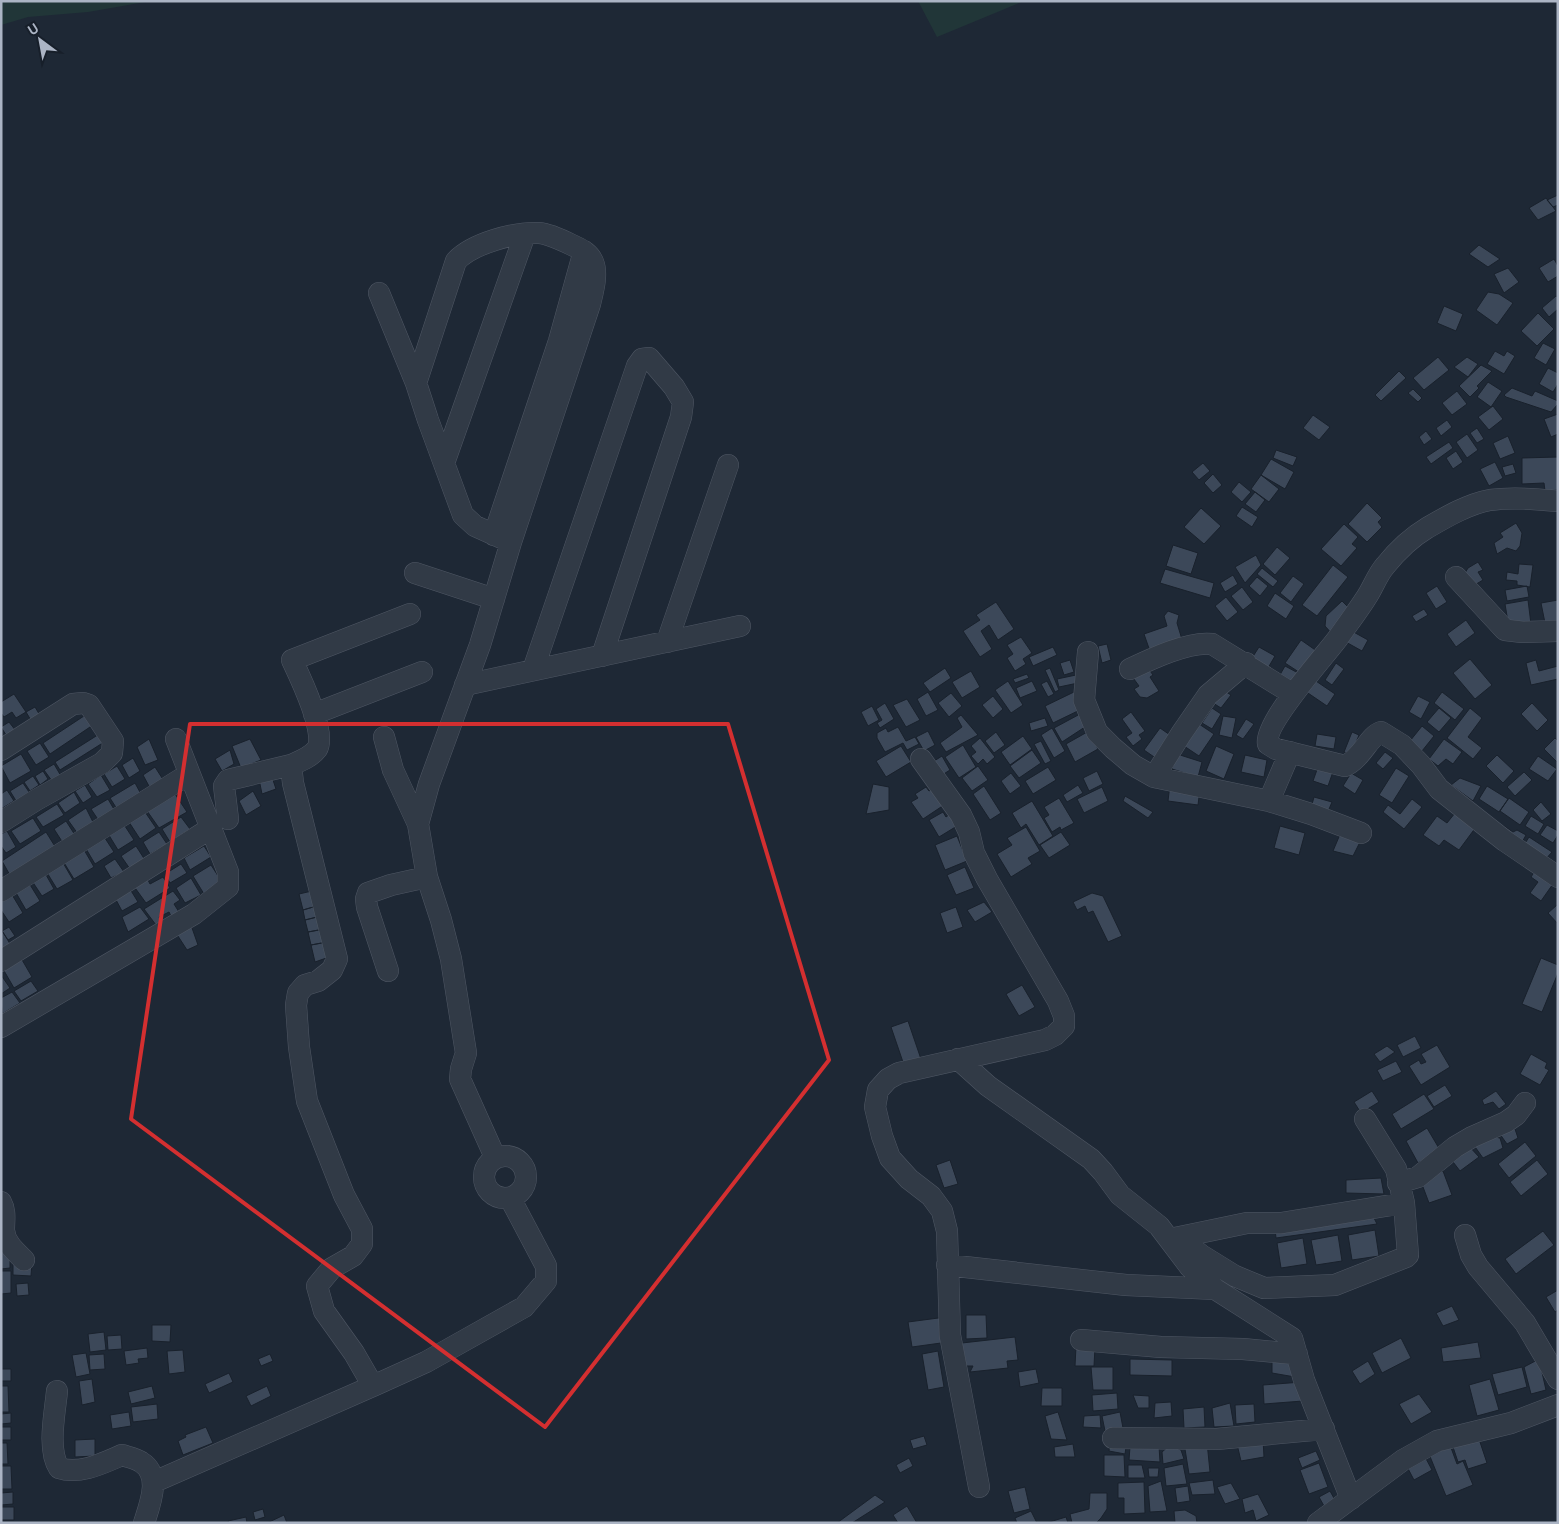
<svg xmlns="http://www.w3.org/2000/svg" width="1559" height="1524" viewBox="0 0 1559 1524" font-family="'Space Grotesk',sans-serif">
<rect width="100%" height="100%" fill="#1e2835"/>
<path fill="#213638" d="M1 1H151L88 12 28 17 1 25Z
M918 1H1024L937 37Z"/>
<path fill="#3c4859" stroke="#19212c" d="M1558 195V205L1553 207 1547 200Z
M1546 198 1556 211 1538 220 1529 208Z
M1479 245 1500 259 1488 267 1469 254Z
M1554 259 1558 266V276L1548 282 1539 268Z
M1508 268 1519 282 1504 293 1494 274Z
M1488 292 1499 294 1513 303 1497 325 1476 310Z
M1556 296 1558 297V309L1549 317 1542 308Z
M1444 306 1463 314 1456 331 1437 323Z
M1538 313 1554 329 1537 346 1521 331Z
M1543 343 1555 349 1546 365 1534 358Z
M1495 351 1504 356 1507 351 1515 356 1504 374 1487 364Z
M1438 357 1449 370 1424 390 1413 378Z
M1467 357 1478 364 1468 377 1454 367Z
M1481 365 1492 371 1477 386 1479 388 1470 397 1459 386Z
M1548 368 1558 373V384L1553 392 1539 384Z
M1399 371 1406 378 1381 401 1375 395Z
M1488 382 1502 391 1491 407 1477 397Z
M1512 388 1532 396 1535 391 1558 401V404L1551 412 1506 397 1504 395Z
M1413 389 1422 398 1418 402 1408 393Z
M1457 391 1467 404 1452 415 1442 403Z
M1493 406 1503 419 1489 430 1478 417Z
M1558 414V434L1551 437 1544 419Z
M1313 415 1330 427 1319 440 1303 428Z
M1447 420 1452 427 1441 436 1436 428Z
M1477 428 1484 439 1477 443 1470 433Z
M1426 431 1432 439 1424 445 1419 437Z
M1467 434 1478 450 1467 458 1456 442Z
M1508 436 1515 453 1500 459 1493 443Z
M1449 442 1453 448 1431 464 1426 457Z
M1276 450 1297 457 1293 466 1273 458Z
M1456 451 1463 462 1453 469 1446 458Z
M1558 457V490L1545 491 1544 483 1522 484V458Z
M1271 459 1294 472 1285 489 1261 475Z
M1495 462 1503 478 1489 486 1480 469Z
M1203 463 1210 471 1199 480 1192 472Z
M1513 464 1516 473 1505 476 1502 467Z
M1213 474 1222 485 1213 493 1204 483Z
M1261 475 1279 489 1269 502 1251 489Z
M1239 482 1251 492 1242 502 1231 492Z
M1255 492 1265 500 1256 512 1245 504Z
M1367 503 1382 518 1378 522 1382 527 1367 542 1348 524Z
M1242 507 1258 517 1252 527 1236 516Z
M1201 508 1221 526 1204 544 1184 527Z
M1516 523 1522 533 1520 546 1516 551 1507 548 1497 554 1494 543 1503 537 1500 533Z
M1344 524 1358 537 1352 544 1357 548 1341 566 1321 549Z
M1173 545 1198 553 1191 574 1166 566Z
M1277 547 1290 558 1275 575 1263 564Z
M1256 555 1261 565 1245 583 1235 567Z
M1478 562 1483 570 1478 572 1483 580 1468 589 1462 578 1468 568Z
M1519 564 1533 565 1530 587 1517 585V581L1506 580 1507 572 1518 574Z
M1333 565 1348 577 1317 616 1302 605Z
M1262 568 1278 581 1273 587 1257 574Z
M1165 569 1214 583 1210 598 1160 583Z
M1233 575 1238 584 1225 592 1220 583Z
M1293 576 1304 584 1291 602 1280 593Z
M1257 577 1268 586 1260 596 1249 586Z
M1437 586 1447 602 1436 609 1426 593Z
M1527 586 1529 597 1507 601 1505 590Z
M1242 587 1253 602 1243 610 1231 596Z
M1275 593 1294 606 1286 619 1267 606Z
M1226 597 1238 612 1227 621 1215 606Z
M1528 600 1531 624 1509 628 1505 604Z
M1558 600V626L1546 628 1541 603Z
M1342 601 1355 614 1333 635 1325 626 1326 616Z
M996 602 1014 629 998 640 989 625 981 631 992 649 980 657 963 631 980 620 976 615Z
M1424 609 1428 615 1416 622 1412 616Z
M1168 611 1179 615 1177 623 1184 646 1152 657 1144 634 1167 626 1164 616Z
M1466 620 1475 633 1456 647 1447 634Z
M1350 630 1368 640 1362 651 1344 641Z
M1021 637 1032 653 1023 659 1026 664 1015 671 1007 658 1013 654 1007 645Z
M1301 640 1321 654 1305 676 1285 663Z
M1107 644 1111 660 1102 663 1098 646Z
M1053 647 1057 655 1033 666 1029 657Z
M1259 647 1275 656 1268 668 1252 658Z
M1470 659 1492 685 1475 699 1453 673Z
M1070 660 1074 672 1064 675 1060 663Z
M1536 660 1539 671 1558 666V679L1531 685 1526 663Z
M1336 663 1344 669 1332 685 1325 680Z
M1146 665 1153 675 1150 677 1159 691 1147 698 1140 697 1134 689 1139 686 1131 675Z
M1285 666 1300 674 1292 688 1277 680Z
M945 668 951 678 930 692 923 683Z
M1050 668 1059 690 1055 692 1045 670Z
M971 671 980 687 962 698 952 682Z
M1027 674 1029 678 1015 683 1013 679Z
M1076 675 1078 683 1059 687 1057 679Z
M1313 679 1335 694 1327 706 1305 691Z
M1008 681 1023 705 1011 713 995 690Z
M1032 681 1037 691 1020 698 1016 688Z
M1047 681 1054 694 1048 697 1041 684Z
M1223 690 1231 695 1221 708 1213 703Z
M1076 691 1084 708 1053 723 1045 706Z
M928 692 938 710 926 716 917 699Z
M1442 692 1464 709 1455 720 1434 703Z
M951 693 962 706 949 717 938 703Z
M14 694 26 712 16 718 12 712 4 717 1 713V702Z
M993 696 1003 709 993 718 982 705Z
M1418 696 1430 702 1421 719 1409 712Z
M907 699 920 720 906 727 893 705Z
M885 703 894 719 880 728 877 723 882 720 876 709Z
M1532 703 1548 720 1537 731 1521 714Z
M872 706 879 720 868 726 861 712Z
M35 707 41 717 32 722 26 712Z
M1212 708 1221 714 1212 729 1202 723Z
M1439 708 1451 718 1439 732 1427 722Z
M1470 708 1482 718 1468 737 1482 748 1473 759 1447 738Z
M90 712 96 723 50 754 43 743Z
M1131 712 1145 731 1139 735 1142 739 1133 746 1126 737 1132 733 1122 719Z
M1080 714 1088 725 1062 742 1054 728Z
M961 715 978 735 946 752 940 743 962 727 957 718Z
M1223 716 1236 718 1232 738 1219 735Z
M1045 718 1048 726 1031 731 1029 723Z
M1246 719 1254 724 1243 739 1236 735Z
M9 722 16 731 8 738 1 727Z
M1199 724 1214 734 1199 756 1184 746Z
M1422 726 1434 736 1422 751 1410 741Z
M898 727 906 741 915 737 919 744 907 750 903 743 885 752 877 738V733L886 728 888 732Z
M1052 728 1065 751 1054 758 1041 735Z
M1160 728 1173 737 1157 759 1144 750Z
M104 731 109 739 60 770 55 762Z
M928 731 935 745 924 751 916 737Z
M1089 731 1098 749 1075 762 1066 744Z
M996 732 1005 745 994 753 985 741Z
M1352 732 1359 735 1351 755 1344 752Z
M1317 734 1336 737 1334 749 1315 746Z
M1023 736 1032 749 1010 765 1001 752Z
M980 738 995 757 987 764 983 759 978 764 971 756 976 752 971 746Z
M1555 738 1558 741V763L1544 749Z
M149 739 158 760 145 765 137 747Z
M250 739 261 760 241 768 232 746Z
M1444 739 1462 752 1453 764 1446 759 1438 766 1429 759Z
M1041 741 1051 761 1045 764 1034 744Z
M40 743 49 757 36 765 27 751Z
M963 745 976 767 959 778 945 757Z
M901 746 911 762 886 777 876 761Z
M1216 746 1234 754 1224 779 1206 771Z
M230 750 234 764 222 771 215 759Z
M1032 750 1041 763 1019 778 1010 766Z
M1385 752 1393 758 1383 769 1376 763Z
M21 754 31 771 10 783 1 766Z
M1177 754 1202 762 1198 777 1172 769Z
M1245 755 1267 760 1264 777 1241 772Z
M1497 755 1514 771 1503 783 1486 766Z
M942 756 950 770 939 777 931 763Z
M1538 756 1557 769 1548 781 1529 769Z
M133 758 140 771 129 778 122 765Z
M54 764 61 776 52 781 44 770Z
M1319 764 1334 769 1328 786 1313 781Z
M117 766 125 779 112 787 104 774Z
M978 766 988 780 972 791 962 778Z
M155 767 164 781 150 788 143 775Z
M1048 767 1056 780 1033 794 1025 781Z
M1396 768 1409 776 1392 803 1379 795Z
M43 771 48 779 40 785 35 776Z
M1097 771 1103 784 1089 791 1083 778Z
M1524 772 1532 780 1515 796 1507 787Z
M1011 773 1021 786 1010 794 1001 781Z
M1351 773 1363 780 1355 794 1343 786Z
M271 774 276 789 262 794 259 779Z
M101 775 110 790 97 797 88 784Z
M33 776 39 785 30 791 24 782Z
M1460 778 1481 786 1473 801 1451 785Z
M23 783 31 795 18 804 10 791Z
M135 783 141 794 117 809 110 798Z
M873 784 889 787V810L866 814Z
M1170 784 1200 789 1198 805 1168 801Z
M85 785 92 797 83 803 75 791Z
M1078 785 1083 793 1067 802 1063 795Z
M984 786 1001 813 990 820 973 794Z
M1487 786 1508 799 1499 812 1479 799Z
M926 787 929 791 936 787 947 803 923 819 911 802 918 798 915 794Z
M1102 787 1108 801 1084 813 1077 799Z
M7 790 14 801 1 809V794Z
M173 791 187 812 159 828 145 808Z
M253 791 261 806 246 815 239 801Z
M74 792 80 803 65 813 58 803Z
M1125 796 1153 812 1148 818 1123 801Z
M1314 797 1332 802 1327 814 1311 808Z
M1059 798 1074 823 1061 830 1060 827 1052 832 1044 818 1049 815 1044 807Z
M1509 798 1529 812 1520 825 1500 811Z
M108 799 115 811 99 821 91 809Z
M1412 799 1422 807 1404 829 1383 812 1388 805 1400 814Z
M1032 801 1053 836 1039 845 1026 824 1021 828 1012 813Z
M1541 802 1551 814 1542 821 1533 810Z
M57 804 64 815 43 827 36 817Z
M86 808 94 824 78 834 68 820Z
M143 809 156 828 140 839 127 819Z
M943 812 946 817 950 814 957 826 939 837 929 820Z
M1455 813 1476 827 1459 850 1444 840 1439 846 1423 835 1437 816 1447 823Z
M1531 816 1544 824 1538 834 1525 826Z
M181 817 190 829 170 842 162 829Z
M33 818 41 831 20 844 11 831Z
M66 821 75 835 63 843 54 829Z
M123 823 134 840 118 850 107 832Z
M1547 825 1558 831V835L1553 843 1540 835Z
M1280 826 1305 833 1299 855 1274 848Z
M1504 826 1513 832 1517 830 1526 835 1520 846 1501 829Z
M1026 827 1040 851 1028 858 1032 864 1011 877 997 854 1012 845 1007 838Z
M7 831 16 847 6 853 1 846V834Z
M46 832 56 848 11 877 2 861Z
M159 832 167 844 150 854 143 842Z
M1061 832 1070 845 1049 858 1040 845Z
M1341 832 1361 840 1353 856 1333 851Z
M103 835 114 852 95 864 85 847Z
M957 836 967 861 945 870 935 845Z
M1529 837 1552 852 1544 861 1524 845Z
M136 846 145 860 130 869 121 856Z
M204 846 211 857 190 870 184 858Z
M83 848 94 867 74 879 63 861Z
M115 859 124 872 111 878 104 866Z
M62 861 73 880 57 889 46 871Z
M181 864 187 873 170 883 165 874Z
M211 865 222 882 204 894 193 876Z
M965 867 974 888 956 895 947 875Z
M1536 869 1555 881 1541 901 1530 893 1538 882 1531 877Z
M45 873 54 889 42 896 32 881Z
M146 876 150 884 163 877 170 888 146 903 133 885Z
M191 878 201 895 185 903 176 888Z
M29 883 40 901 26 910 15 891Z
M130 889 138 902 122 911 115 898Z
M316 890 320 905 303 910 299 894Z
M173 891 180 900 174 904 179 912 171 916 169 912 159 917 163 923 156 925 144 909Z
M11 893 23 913 9 922 1 910V900Z
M1092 893 1103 896 1122 936 1108 942 1093 911 1088 913 1085 906 1077 910 1073 902Z
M984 902 992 912 975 922 967 910Z
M320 905 321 916 305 920 303 910Z
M1557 905 1558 906V924L1548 913Z
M140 907 149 919 128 932 122 917Z
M956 907 963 927 947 933 940 913Z
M321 916 324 929 308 932 305 920Z
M191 925 198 945 187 950 176 933Z
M9 927 15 936 8 940 2 931Z
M1 929 12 947 1 953Z
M324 929 327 942 311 945 308 932Z
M327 942 332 956 315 962 311 945Z
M21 958 32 977 14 988 3 969Z
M1541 958 1558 965V973L1542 1012 1522 1004Z
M1 975 10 988 1 994Z
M31 981 38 991 21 1001 14 991Z
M1022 985 1035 1007 1019 1016 1006 994Z
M12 992 20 1003 2 1014 1 998Z
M908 1021 922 1062 905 1068 891 1027Z
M1415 1036 1421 1048 1403 1057 1397 1045Z
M1437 1045 1450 1067 1421 1085 1409 1066 1419 1060 1421 1064 1426 1062 1421 1054Z
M1387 1046 1395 1052 1380 1062 1374 1054Z
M1531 1054 1547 1063 1545 1068 1549 1070 1540 1085 1520 1074Z
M1396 1061 1402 1072 1383 1081 1377 1070Z
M1445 1085 1452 1096 1434 1107 1427 1096Z
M1372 1091 1379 1102 1361 1113 1354 1102Z
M1496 1091 1506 1104 1499 1109 1493 1102 1484 1105 1482 1100Z
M1424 1094 1434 1109 1401 1129 1392 1114Z
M1505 1127 1515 1129 1518 1138 1507 1144 1497 1130Z
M1427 1128 1440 1150 1418 1163 1406 1141Z
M1490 1136 1500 1138 1503 1148 1483 1158 1473 1144Z
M1525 1142 1536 1156 1509 1178 1498 1164Z
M1468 1145 1479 1157 1460 1171 1450 1158Z
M950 1160 958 1184 944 1188 936 1165Z
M1537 1160 1548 1174 1521 1196 1510 1182Z
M1443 1171 1452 1195 1429 1203 1420 1179Z
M1381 1178 1384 1194 1346 1193V1180Z
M1373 1216 1377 1224 1276 1238 1275 1229Z
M1375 1230 1379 1256 1352 1260 1348 1235Z
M1543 1231 1554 1245 1516 1274 1505 1259Z
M1338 1235 1342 1261 1316 1265 1311 1240Z
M1303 1238 1307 1264 1281 1268 1277 1243Z
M1 1247H10V1268L1 1269Z
M13 1262 32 1263 31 1276 13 1275Z
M1 1271H11V1293L1 1294Z
M28 1283 29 1295 17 1296 16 1284Z
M1558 1290V1310L1555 1312 1546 1297Z
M1452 1306 1459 1320 1443 1326 1436 1313Z
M966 1315H986L987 1338 966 1339Z
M946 1317 941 1343 912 1347 908 1322Z
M152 1325H171L170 1342 152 1341Z
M104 1332 106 1350 90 1352 88 1334Z
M121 1335 122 1349 108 1350 107 1336Z
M1015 1337 1018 1360 1007 1361 1008 1368 970 1372 973 1366H964L962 1343Z
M1401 1338 1411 1358 1382 1373 1372 1353Z
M1478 1342 1481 1358 1443 1362 1441 1348Z
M1076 1346 1095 1347 1094 1366H1075Z
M147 1348 148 1358 138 1359 139 1363 126 1365 124 1351Z
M183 1350 185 1372 169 1374 167 1351Z
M938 1351 944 1387 928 1390 922 1354Z
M86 1353 90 1374 76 1377 72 1355Z
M104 1354 105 1369 90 1370 89 1355Z
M270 1354 273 1361 261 1366 258 1359Z
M1130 1359 1172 1360V1376L1130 1375Z
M1272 1359 1294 1363 1295 1377 1272 1373Z
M1539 1359 1546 1390 1531 1394 1524 1367Z
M1368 1361 1375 1374 1360 1384 1352 1371Z
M1091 1367H1113V1390H1093Z
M1522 1367 1527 1387 1498 1395 1492 1374Z
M1 1369H11V1381H1Z
M1036 1369 1039 1383 1020 1387 1018 1372Z
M229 1373 233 1382 209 1393 205 1384Z
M92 1379 95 1402 82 1405 79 1381Z
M1490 1379 1499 1410 1477 1416 1469 1385Z
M1302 1382 1303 1401 1264 1404 1263 1385Z
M1 1386H8L9 1412H1Z
M152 1386 155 1398 131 1404 128 1392Z
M267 1386 271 1396 251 1406 246 1396Z
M1042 1388H1062V1406H1041Z
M1117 1393 1118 1409 1093 1411 1092 1395Z
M1419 1394 1432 1412 1411 1424 1399 1404Z
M1133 1395 1149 1396V1408H1138Z
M1171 1402 1172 1416 1154 1418 1155 1403Z
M1230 1403 1234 1426 1214 1427 1212 1408Z
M157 1404 158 1419 133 1422 131 1407Z
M1254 1404 1255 1422 1236 1424 1235 1405Z
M1204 1407 1205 1427 1184 1428 1183 1409Z
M129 1412 131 1426 112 1429 110 1415Z
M1058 1412 1067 1440 1051 1439 1045 1416Z
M1120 1412 1123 1428 1105 1431 1102 1416Z
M11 1413V1423L1 1424V1414Z
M1100 1415 1101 1428 1083 1427 1084 1416Z
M1 1427H11V1440H1Z
M206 1427 213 1443 183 1455 178 1441 186 1437 185 1435Z
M924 1436 927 1445 913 1449 910 1440Z
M1478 1436 1487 1463 1468 1469 1465 1460 1458 1462 1452 1444Z
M95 1439V1456L75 1457V1440Z
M1263 1439 1264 1457 1241 1461 1236 1440Z
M1110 1440 1127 1441 1125 1454 1109 1451Z
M1207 1442 1210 1472 1189 1474 1184 1443Z
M1 1443H7L8 1464H1Z
M1073 1444 1075 1457H1055L1054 1447Z
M1170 1445 1181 1450 1184 1459 1163 1464 1162 1452Z
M1450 1445 1457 1464 1463 1461 1473 1485 1446 1496 1429 1454Z
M1159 1446 1160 1462 1129 1460 1130 1447Z
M1316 1451 1320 1460 1302 1468 1298 1458Z
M1422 1451 1432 1470 1414 1480 1404 1461Z
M1104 1455H1124L1125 1477 1104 1476Z
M909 1458 913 1466 900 1473 896 1465Z
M1319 1463 1328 1487 1309 1494 1300 1470Z
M1183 1464 1187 1484 1166 1486 1164 1468Z
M1128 1465H1142L1145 1478H1128Z
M1 1466H11L12 1489H1Z
M1148 1468H1159L1158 1477H1149Z
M1213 1480 1215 1494 1192 1495 1189 1483Z
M1161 1481 1167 1511 1150 1512 1148 1486Z
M1144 1482 1145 1513 1124 1514V1498H1118V1483Z
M1231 1483 1240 1499 1225 1504 1217 1487Z
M1188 1486 1190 1501 1177 1503 1175 1488Z
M1025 1487 1030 1509 1014 1513 1008 1491Z
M1330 1491 1335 1500 1324 1506 1319 1497Z
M13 1492V1504L1 1505V1493Z
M1090 1493H1107V1509L1101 1518 1096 1523H1072L1070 1514 1089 1509Z
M1258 1494 1269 1515 1256 1521 1253 1510 1245 1513 1242 1499Z
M875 1495 885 1502 852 1523H837Z
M907 1506 917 1523H898L893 1515Z
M1 1507H14V1520H1Z
M263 1509 265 1517 255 1520 253 1512Z
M1185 1510 1196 1516 1197 1523H1175L1174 1511Z
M1031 1511 1037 1523H1017L1015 1518Z
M284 1515 287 1523H267Z
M246 1517 247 1523H229L228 1521Z
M1066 1517 1068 1523H1046Z"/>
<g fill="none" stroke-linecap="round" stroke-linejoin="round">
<g stroke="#4f5764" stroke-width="22">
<path id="minor" d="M379 293 416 383 428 420 463 515 475 526 506 540
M416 383 456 261C473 243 515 232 539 233 550 234 562 240 572 245 580 249 589 252 593 262 598 274 593 291 590 304L511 542 480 645 429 784 418 824 427 877 441 920 451 959 466 1053 461 1069 460 1079 495 1157
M444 463 525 234
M1558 501C1535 499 1512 497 1490 500 1468 504 1446 517 1427 528 1412 537 1397 551 1385 566 1377 575 1373 588 1366 598 1357 612 1347 625 1338 638 1324 657 1263 724 1268 744L1276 749 1345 766C1361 759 1370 735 1381 732L1402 745 1421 765 1439 789 1505 841 1558 877
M494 535 559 341 584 251
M415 573 494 599
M1456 577 1505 630 1522 632 1558 631
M667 642 728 465
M1088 652 1084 700 1097 732 1113 748 1133 765 1154 777 1269 801 1311 814 1361 833
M1130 669C1151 659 1189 641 1212 644L1293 694
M533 670 637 366 642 359 649 358 674 387 683 402 681 417 602 656
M465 685 740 626
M314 714 422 672
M384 737 393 770 418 824
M1 750 73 704 83 703 89 705 113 741 112 753 102 763 36 800 1 822
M921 759 961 815 969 832 974 853 987 879 1058 1001 1064 1016V1026L1055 1035 1045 1040 899 1073 888 1079 878 1090 875 1107 882 1136 890 1158 909 1179 931 1196 942 1211 947 1231 950 1335 979 1487
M1154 777 1181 734 1208 695 1246 663
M1269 801 1290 752
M228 819 224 786 228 780 291 765
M1 891 189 774
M1 961 211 828
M388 971 367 907 366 899 368 893 391 885 427 877
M1 1027 194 914 228 887V872L176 739
M958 1059 988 1086 1091 1159 1103 1172 1120 1195 1159 1226 1190 1267 1215 1289 1292 1338 1304 1380 1351 1499
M484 1177a21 21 0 1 1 42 0a21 21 0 1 1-42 0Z
M1398 1183 1418 1177 1455 1147 1472 1137 1506 1122 1516 1115 1525 1103
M1 1202C6 1211 4 1220 4 1230 5 1243 15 1251 24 1260
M1465 1235 1471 1255 1478 1267 1525 1323 1558 1379
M1180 1238 1201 1255 1235 1276 1264 1288 1335 1285 1406 1257 1408 1255 1404 1203 1396 1169 1365 1119
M1170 1239 1247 1223H1281L1404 1203
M947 1265 1126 1285 1215 1289
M1081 1340 1161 1347 1243 1349 1297 1354
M373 1386 426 1362 524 1307 546 1281V1266L510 1198
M57 1391C55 1413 47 1449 59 1468 80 1475 103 1463 122 1455 128 1457 135 1458 141 1462 162 1475 150 1504 144 1523
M1113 1438 1217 1439 1324 1429
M154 1482 373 1386 354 1353 324 1311 317 1286 332 1268 353 1256 362 1244V1229L344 1195 307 1101 299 1047 296 1005 298 993 305 985 318 981 332 970 337 959 293 783 291 765C300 761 311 757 317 749 327 733 300 677 292 660L410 614
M1318 1523 1403 1460 1437 1441 1511 1423 1558 1405"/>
</g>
<use href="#minor" stroke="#313a46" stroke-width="21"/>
</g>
<path fill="none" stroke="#d42f30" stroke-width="4" stroke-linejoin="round" d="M190 724H728L829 1060 545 1427 131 1119Z"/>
<rect width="1559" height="1524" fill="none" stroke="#abb4c4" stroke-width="5"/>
<g transform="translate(40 40) rotate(328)" stroke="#171f2a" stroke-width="4" paint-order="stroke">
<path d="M0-4L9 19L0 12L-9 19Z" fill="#abb4c4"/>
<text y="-8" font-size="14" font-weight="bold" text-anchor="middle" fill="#abb4c4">U</text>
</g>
</svg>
